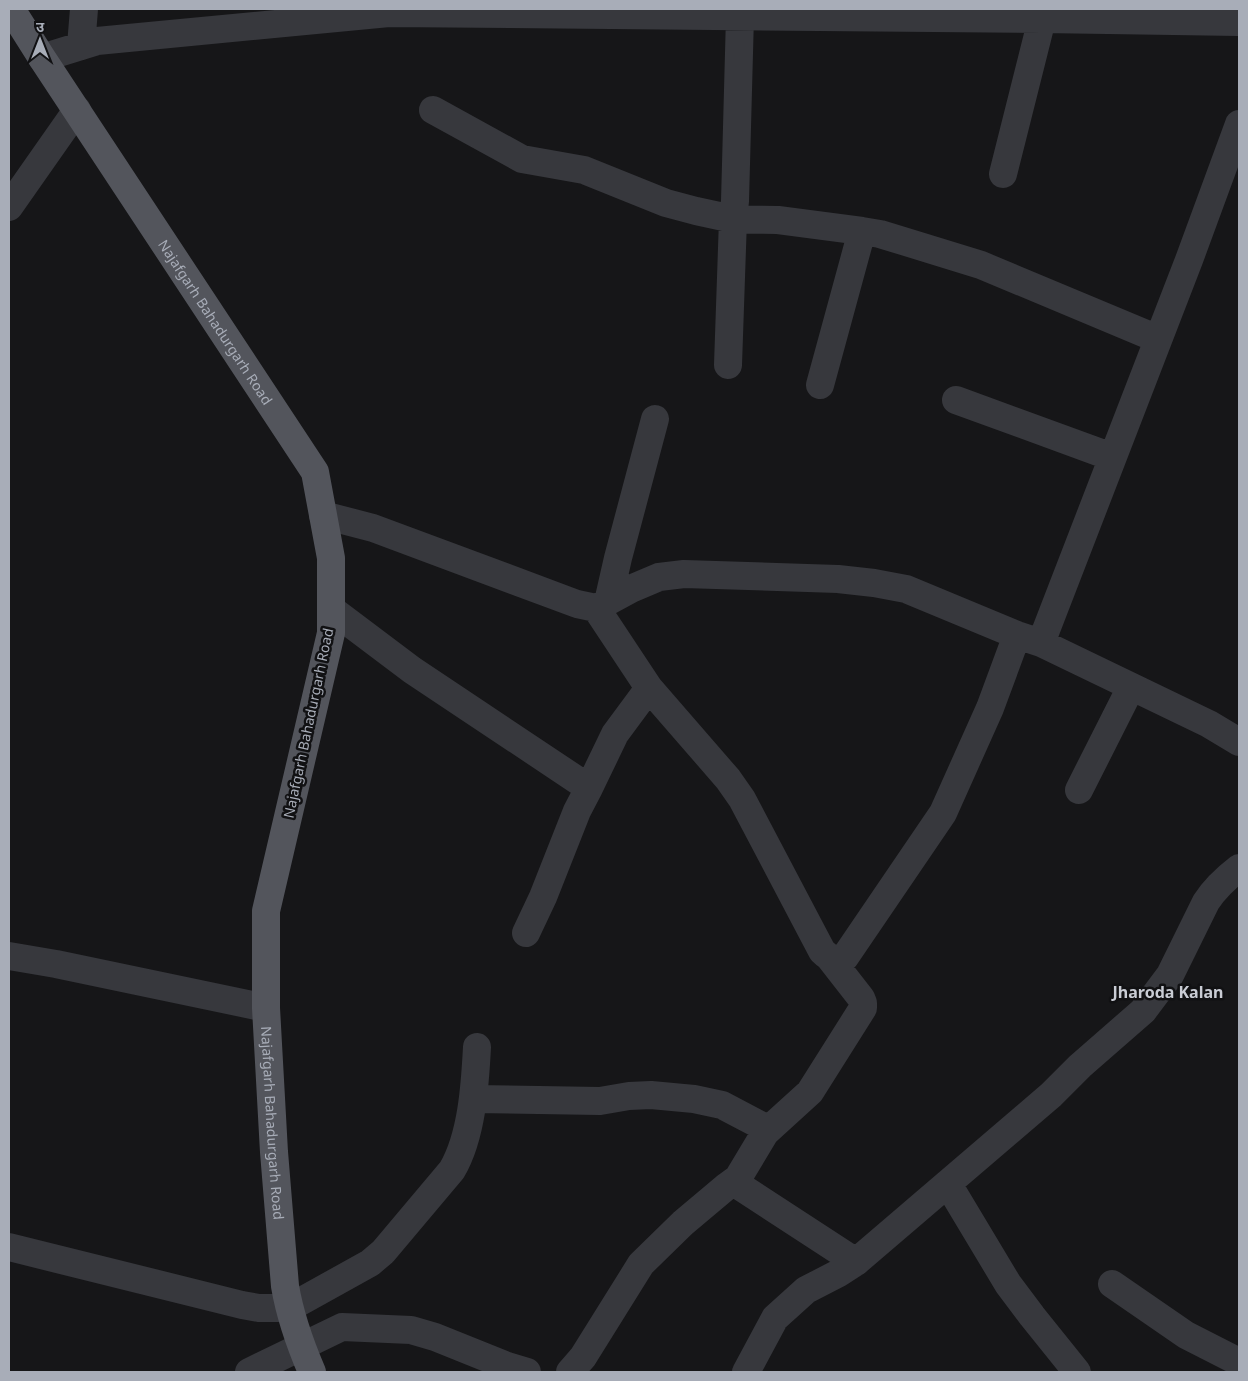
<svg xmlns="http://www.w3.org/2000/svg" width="1248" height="1381" viewBox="0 0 1248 1381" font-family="'Noto Sans','Noto Sans Devanagari',sans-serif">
<rect width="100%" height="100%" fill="#161618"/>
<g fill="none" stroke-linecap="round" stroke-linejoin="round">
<path stroke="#37383d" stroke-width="28" d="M81 46 84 9
M42 58 97 41 389 13 1042 19 1239 22
M433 110 522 159 584 170 666 203 696 211 733 219 778 220 862 231 880 234 981 265 1158 339
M1003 174 1042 19
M9 207 77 110
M728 365 733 219 735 201 740 16
M820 385 862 231
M956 400 1112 457
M323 515 373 528 577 604 596 608 633 588 659 577 684 574 838 579 874 583 906 589 1017 635 1041 643 1209 724 1239 742
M608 602 618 558 655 419
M596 608 649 688 728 779 742 799 822 951C830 959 834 960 845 957L943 813 990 708 1017 635
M331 609 412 670 589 788
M1041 643 1189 260 1239 124
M1079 790 1131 687
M526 933 543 897 577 811 589 788 615 734 649 688
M9 956 56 964 266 1008
M473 1099 600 1101 629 1096 651 1095 694 1099 722 1105 764 1127 765 1133 738 1178V1183L741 1187 856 1262
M765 1133 810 1092 863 1008V1003L861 998 829 957
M948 1184 1008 1284 1032 1316 1077 1372
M9 1247 242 1305 259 1308H289L370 1263 383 1252 452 1170C472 1136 475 1085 477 1047
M1112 1284 1186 1335 1239 1362
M249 1372 342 1327 411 1330 435 1337 507 1366 527 1372
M570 1372 583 1357 641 1264 683 1223 727 1186 738 1178
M746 1372 775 1318 806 1290 839 1273 856 1262 1051 1095 1080 1066 1143 1011 1170 975 1206 902C1215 888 1226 878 1239 868"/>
<path stroke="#53555c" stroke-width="28" id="s1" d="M11 9 42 58 315 472 331 558V633L266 911V1008L274 1152 285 1286C290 1316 300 1344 312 1372"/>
</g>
<g text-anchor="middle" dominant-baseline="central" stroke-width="5" stroke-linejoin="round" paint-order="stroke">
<g font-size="14" fill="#a8adb8" stroke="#111113">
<text stroke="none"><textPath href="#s1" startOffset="374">Najafgarh Bahadurgarh Road</textPath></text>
<text transform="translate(308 723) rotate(-78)">Najafgarh Bahadurgarh Road</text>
<text stroke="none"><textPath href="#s1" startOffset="1214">Najafgarh Bahadurgarh Road</textPath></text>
</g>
<g font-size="16" font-weight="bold" fill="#c9ccd4" stroke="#111113">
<text x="1168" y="992">Jharoda Kalan</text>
</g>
</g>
<rect width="1248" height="1381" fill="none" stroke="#a8adb8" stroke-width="20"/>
<g transform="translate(40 40)" stroke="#111113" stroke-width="4" paint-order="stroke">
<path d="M0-4L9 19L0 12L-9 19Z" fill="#a8adb8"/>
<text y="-8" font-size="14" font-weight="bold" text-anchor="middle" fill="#a8adb8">उ</text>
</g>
</svg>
